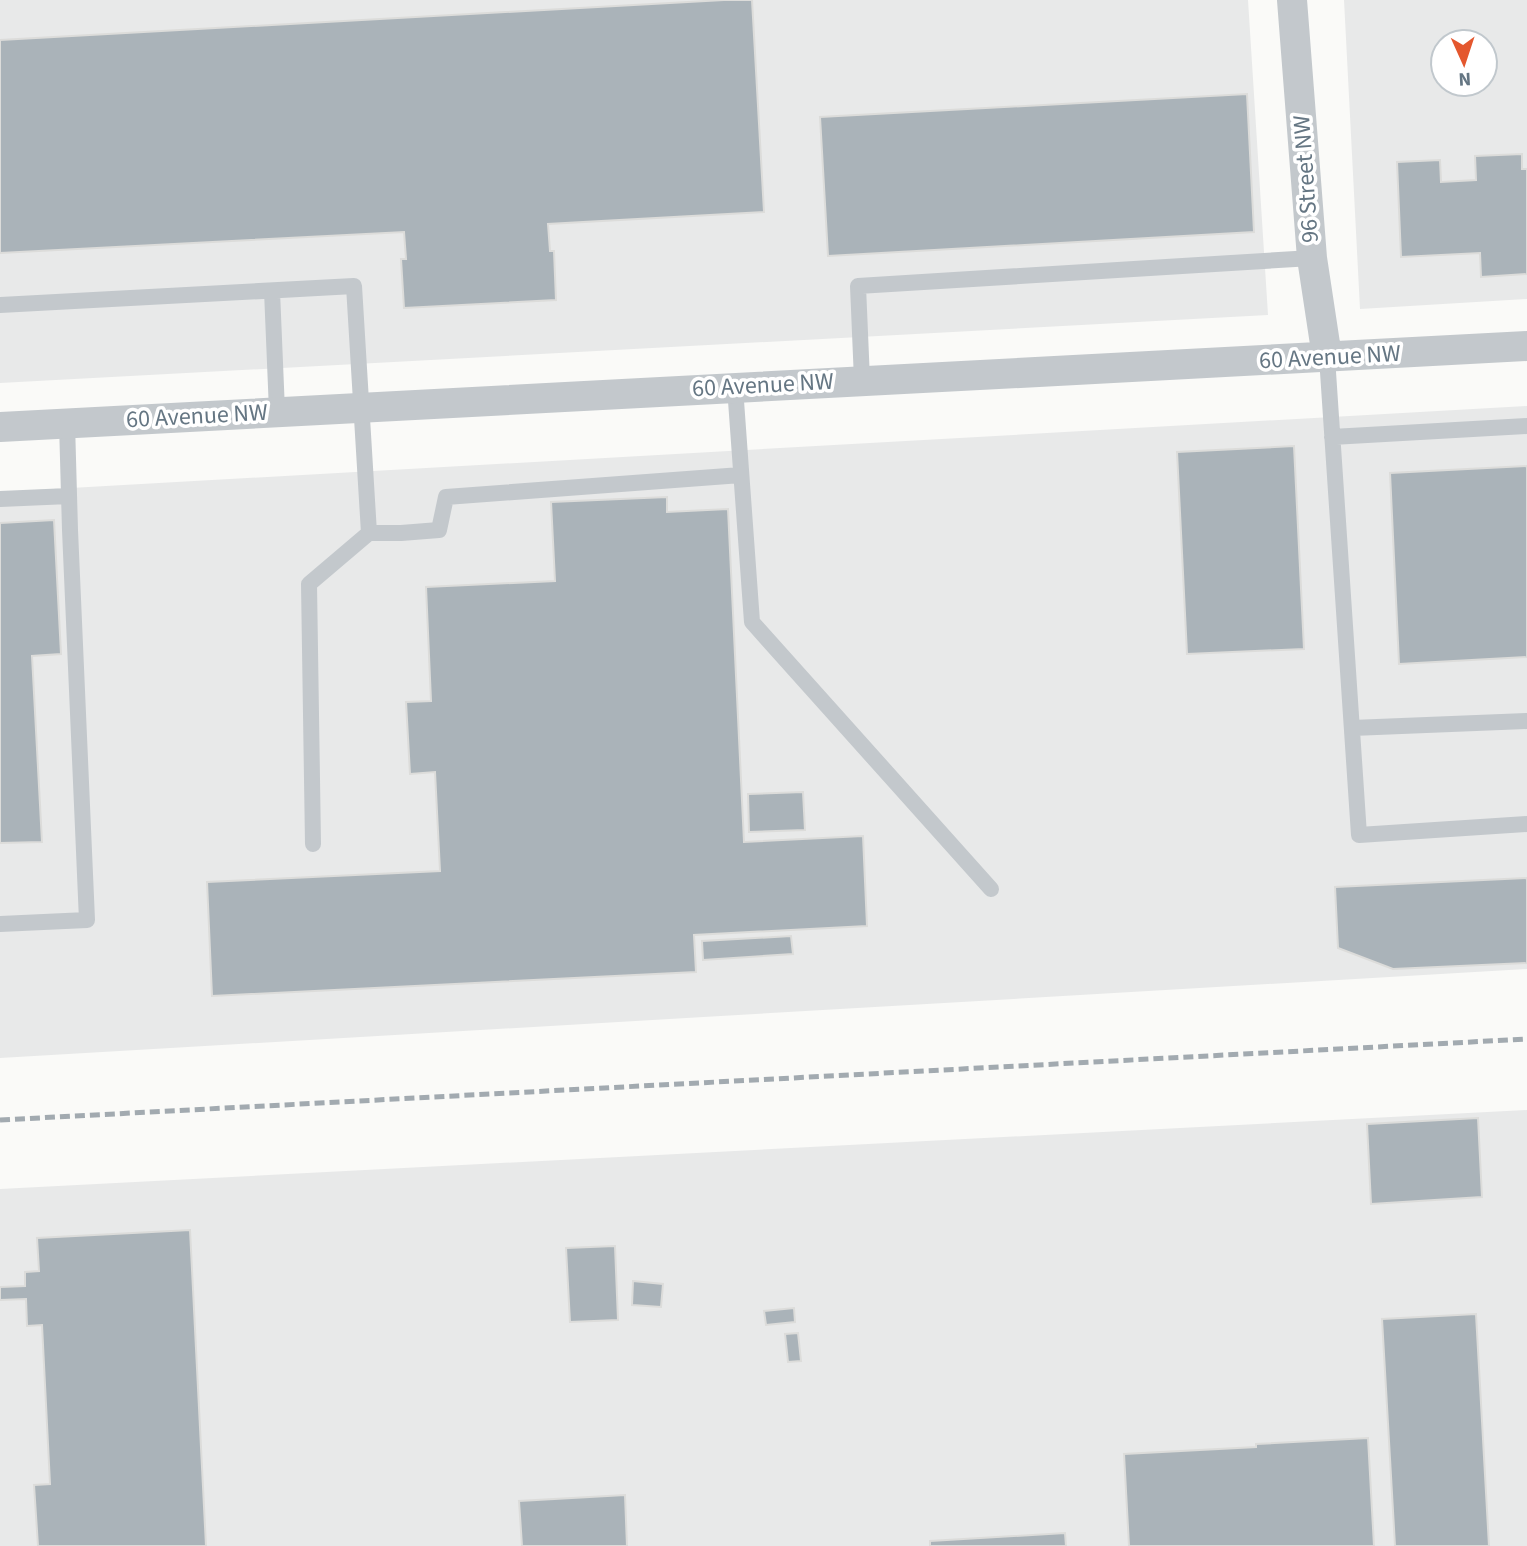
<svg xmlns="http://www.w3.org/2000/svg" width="1527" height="1546" viewBox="0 0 1527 1546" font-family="'Source Sans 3',sans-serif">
<rect width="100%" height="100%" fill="#fafaf8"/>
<path fill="#e8e9e9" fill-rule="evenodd" d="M0 0H1248L1268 315 0 383Z
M1344 0H1527V299L1360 309ZM1443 42H1485V84H1443Z
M1527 406V969L0 1058V492Z
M1527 1110V1546H0V1189Z"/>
<path fill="#aab3b9" stroke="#dcdcda" stroke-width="2" d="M724 0H752L764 212 548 224 550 251H554L556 300 404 308 401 259H406L404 232 0 253V40Z
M1247 94 1254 232 828 256 820 117Z
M1522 154V169H1527V274L1481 277 1480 253 1401 257 1397 162 1440 160 1441 182 1476 180 1475 156Z
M1294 446 1304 649 1187 654 1177 452Z
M1527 466V657L1399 664 1390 473Z
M667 497V512L728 509 744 842 863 836 867 926 694 935 696 972 212 996 207 882 440 871 435 772 410 774 406 702 431 701 426 587 555 581 551 502Z
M54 520 61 654 32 656 42 842 0 843V523Z
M803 792 805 830 749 832 748 794Z
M1527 878V963L1393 969 1338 948 1335 887Z
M791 936 793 954 703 960 702 941Z
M1478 1118 1482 1197 1371 1204 1367 1124Z
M190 1230 206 1546H38L34 1485 50 1484 42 1325 27 1326 26 1299 0 1300V1287L25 1286V1272L39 1271 37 1238Z
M615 1246 618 1320 570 1322 566 1248Z
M633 1281 663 1284 661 1307 632 1305Z
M794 1308 795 1322 766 1325 764 1311Z
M1476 1314 1489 1546H1395L1382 1319Z
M798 1333 801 1361 788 1362 785 1334Z
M1368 1438 1374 1546H1129L1124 1454 1256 1447V1444Z
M625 1495 627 1546H522L519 1501Z
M1065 1533 1066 1546H930V1541Z"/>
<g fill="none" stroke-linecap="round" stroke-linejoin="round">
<path stroke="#c3c8cc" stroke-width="16" d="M272 291 277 411
M0 305 354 286 369 533H401L439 530 446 497 741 475
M1327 357 1359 835 1527 824
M862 380 858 286 1312 258
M735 387 752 622 991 889
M1332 437 1527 426
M0 499 69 496
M1352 728 1527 721
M313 844 309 584 369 533
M0 924 87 920 70 530 67 423"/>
<path stroke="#c3c8cc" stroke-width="30" d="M1292 0 1312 258 1327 357
M0 427 1527 346"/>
<path stroke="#a2aab0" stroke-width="5" stroke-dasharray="10 5" stroke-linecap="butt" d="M0 1120 1527 1039"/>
</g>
<g text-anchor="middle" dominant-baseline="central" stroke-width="7" stroke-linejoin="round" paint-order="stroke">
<g font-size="24" fill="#657683" stroke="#fff">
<text transform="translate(1306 179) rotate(-94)">96 Street NW</text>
<text transform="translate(1330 357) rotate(-3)">60 Avenue NW</text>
<text transform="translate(763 385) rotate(-3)">60 Avenue NW</text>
<text transform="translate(197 416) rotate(-3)">60 Avenue NW</text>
</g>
</g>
<g transform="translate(1464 63) rotate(177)"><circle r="33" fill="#ffffff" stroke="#c1c8cd" stroke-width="2"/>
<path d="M0-5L12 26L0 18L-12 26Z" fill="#e4572e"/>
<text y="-10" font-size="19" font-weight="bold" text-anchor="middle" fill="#657683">N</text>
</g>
</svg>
